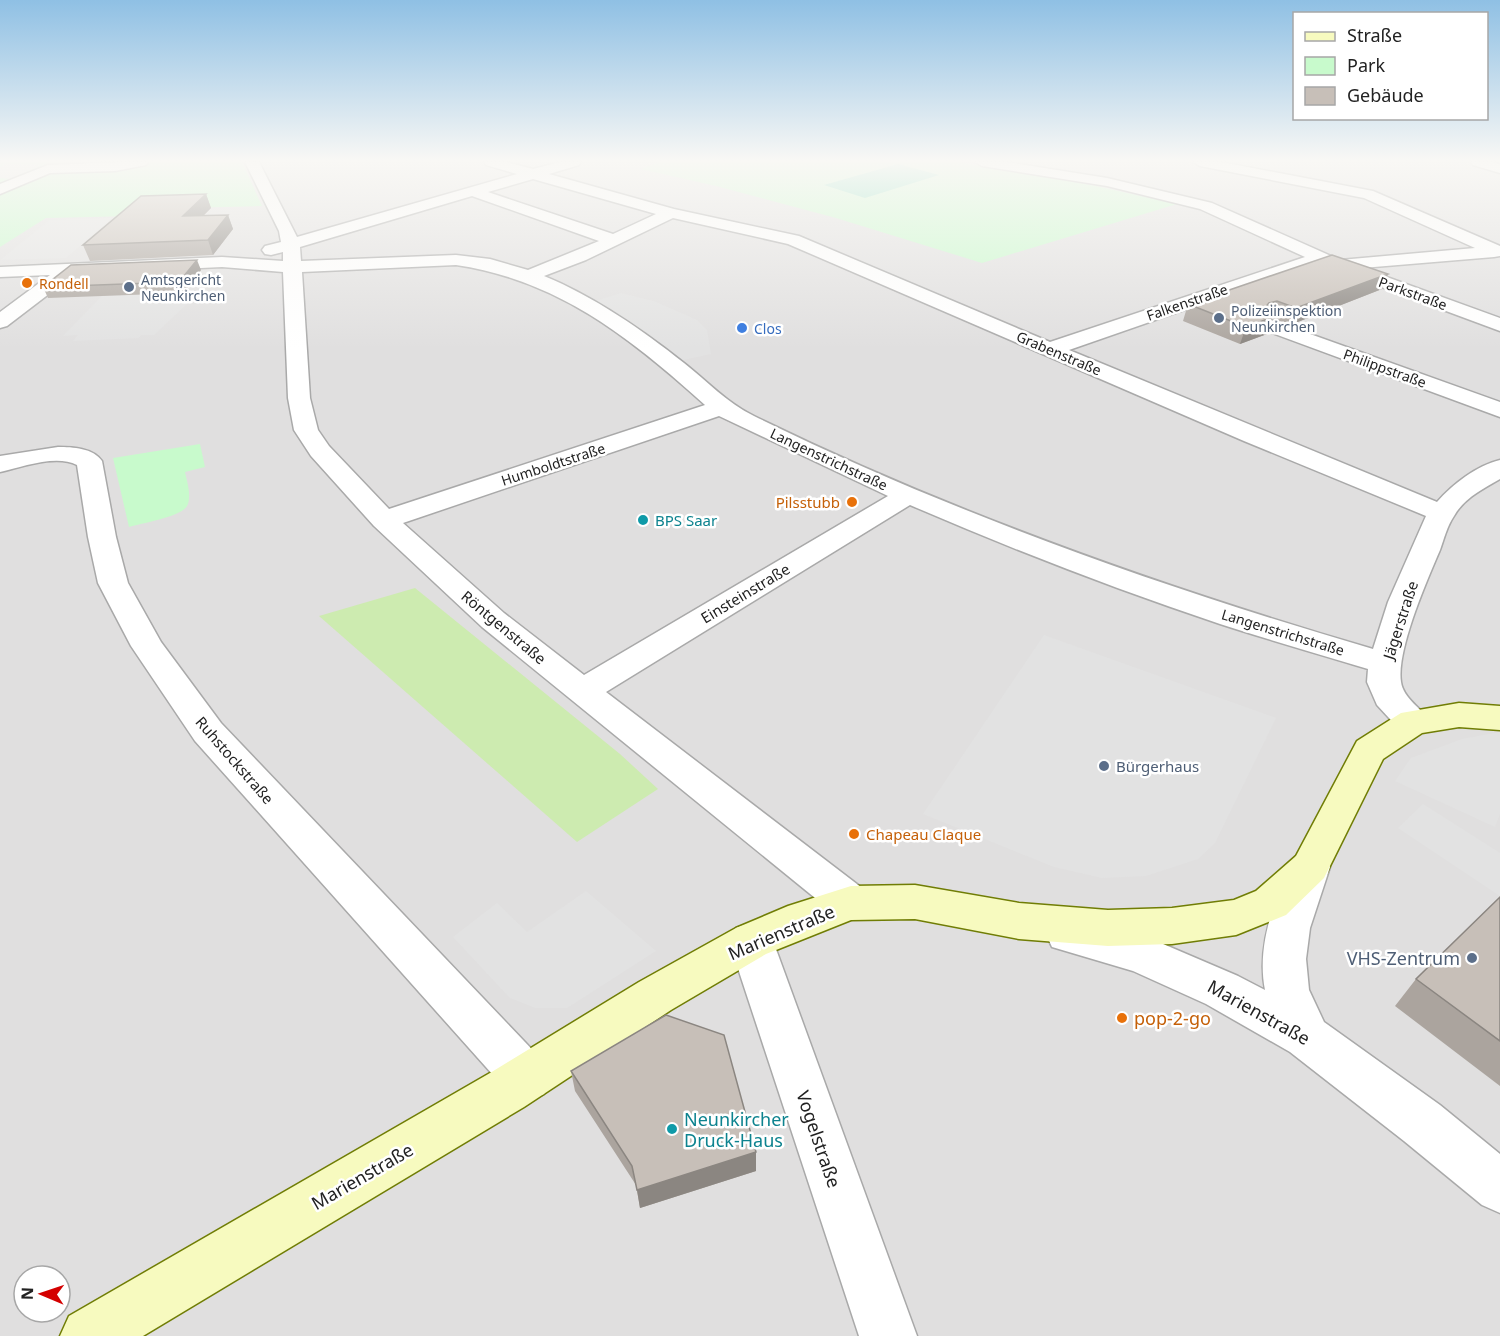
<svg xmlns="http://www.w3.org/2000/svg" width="1500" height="1336" viewBox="0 0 1500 1336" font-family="'Noto Sans',sans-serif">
<rect width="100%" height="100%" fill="#f2efe9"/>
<path fill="#e0dfdf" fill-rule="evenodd" d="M0 162H1500V1336H0ZM24 1276H60V1312H24Z"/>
<path fill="#cdebb0" d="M415 588 620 754 658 789 577 842 319 616Z"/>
<path fill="#c8facc" d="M0 162H242L262 206 140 209 134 216 46 218 0 247Z
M659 162H959L1096 186 1177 204 982 263 836 218 716 186 641 169Z
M200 444 205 467 185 472C187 481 192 497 187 506 181 517 142 523 129 527L113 458Z"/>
<path fill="#88e0be" d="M898 164 939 175 865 198 824 185Z"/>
<path fill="#e2e2e2" d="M6 164 41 165 11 179 0 178V167Z
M112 218 66 258 0 260 50 220Z
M193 292 189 302 154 335H141L139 338 73 341 78 335 63 336 102 296Z
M621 293 654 301 697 320 707 330 711 354 669 363 586 304Z
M1044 635 1276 718 1215 843 1198 859 1146 876 1102 878 1054 867 923 814Z
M1500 732V814L1495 827 1395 781 1411 758 1462 739Z
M1423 804 1500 853V896L1398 828Z
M586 891 656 951 567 1008H535L510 998 453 937 497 903 527 932Z"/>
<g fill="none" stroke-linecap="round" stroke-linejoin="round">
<g stroke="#a9a9a9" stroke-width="3">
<path id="street" d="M120 162H148L146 165 115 171 50 173 0 194V184L48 165Z
M245 162H259L297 237 517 174 486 165 484 162H506L533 169 560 162H581L579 165 549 174 674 209 799 236 1050 342 1305 257 1200 209 1107 186 982 166 975 162H1007L1107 178 1212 203 1340 260 1475 248 1364 198 1200 166 1193 162H1221L1373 191 1500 246V256L1494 257 1362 268 1500 318V331L1322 265 1302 269 1069 350 1437 502C1453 484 1476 466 1500 460V479C1483 489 1464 498 1454 516 1447 526 1444 539 1440 550 1427 580 1396 651 1401 682 1403 698 1422 709 1431 722L1425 731 1413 734 1401 731 1377 705 1367 682 1368 669C1319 654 1269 640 1220 624 1115 589 1012 549 910 505L606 692 866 891 872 903 866 915 851 920 836 915 482 627 374 526 311 456 294 430 288 398 283 272 222 267 75 274 7 326 0 328V312L50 275 0 277V267L222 257 283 261V252L271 255 265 254 262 250 265 246 281 242 279 231ZM533 179 656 214 613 234 488 192ZM472 196 599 241 528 270 490 259 456 255 301 261 300 247ZM673 218 788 244 1244 441 1426 516 1388 602 1373 649C1161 587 952 513 754 416 727 403 707 381 684 363 641 329 595 297 544 276L586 260ZM456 265C558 280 631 338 705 405L389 509 329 446 318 430 310 398 302 272ZM719 416 888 496 584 675 504 613 403 523Z
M1471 162H1492L1500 164V173L1473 165Z
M1271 320 1500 402V417L1264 330 1261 326 1264 322Z
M58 447C73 447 93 448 102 461L116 537 128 583 161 642 221 723 544 1062 551 1078 544 1094 527 1101 510 1094 195 741 131 646 98 583 88 537 77 465C56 454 22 467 0 472V456Z
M1310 851 1324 856 1330 867 1310 928 1306 959 1309 990 1324 1022 1440 1105 1500 1154V1213L1482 1205 1404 1141 1290 1052 1206 1004 1133 971 1052 947 1046 934 1052 921 1067 916 1142 935 1238 976 1265 990C1256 945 1275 896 1296 856Z
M751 923 766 928 773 941 917 1336H859L729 941 736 928Z"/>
</g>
<g stroke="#707d05" stroke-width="3">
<path id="secondary" d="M1459 703 1500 706V730L1459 727 1422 733 1383 759 1324 878 1286 915 1236 935 1172 944 1108 946 1019 939 915 919 851 920 766 954 671 1010 524 1107 143 1336H60L69 1316 490 1073 639 982 736 928 788 906 851 886 915 885 1019 903 1108 910 1172 908 1234 900 1256 891 1296 856 1357 741 1401 713Z"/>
</g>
<use href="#street" fill="#fff" fill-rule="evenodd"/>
<use href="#secondary" fill="#f7fabf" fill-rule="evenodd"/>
</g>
<path fill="#aba49e" d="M206 194 211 208 203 216 228 215 233 229 213 255 90 261 83 245Z
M201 270 183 293 48 298 43 287Z
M1388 274 1382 289 1290 325 1272 318 1267 334 1240 344 1183 321 1188 304Z
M1500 897V1086L1395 1006 1416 979Z
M571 1071 756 1152V1171L640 1208 636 1185 575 1091Z"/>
<path fill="#8b8681" d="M206 194 211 208 188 231 183 216Z
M228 215 233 229 213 255 208 240Z
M197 260 201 270 183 293 179 282Z
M1388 274 1382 289 1290 325 1296 308Z
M1277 301 1267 334 1240 344 1246 327 1264 309 1269 303Z
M756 1152V1171L640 1208 637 1190Z"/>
<path fill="#c7bfb8" stroke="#8b8681" stroke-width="1.5" d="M206 194 183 216 228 215 208 240 83 245 141 196Z
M1332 255 1388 274 1296 308 1277 301 1269 303 1264 309 1273 317 1246 327 1188 304Z
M197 260 179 282 43 287 71 265Z
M1500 897V1041L1416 979Z
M666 1015 724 1035 756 1152 637 1190 632 1166 571 1071Z"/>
<linearGradient id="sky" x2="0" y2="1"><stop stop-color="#8fc0e4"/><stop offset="0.46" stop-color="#f9f8f5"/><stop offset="1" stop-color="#f9f8f5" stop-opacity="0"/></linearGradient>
<rect width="1500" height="349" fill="url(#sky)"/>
<g fill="#e8710a" stroke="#fff" stroke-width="2">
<circle cx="27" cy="283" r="6"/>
<circle cx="852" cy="502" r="6"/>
<circle cx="854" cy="834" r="6"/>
<circle cx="1122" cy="1018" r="6"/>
</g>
<g fill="#5c6f8a" stroke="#fff" stroke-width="2">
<circle cx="129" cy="287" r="6"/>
<circle cx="1219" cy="318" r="6"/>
<circle cx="1104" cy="766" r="6"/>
<circle cx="1472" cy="958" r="6"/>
</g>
<circle fill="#3f7fe0" stroke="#fff" stroke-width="2" cx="742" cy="328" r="6"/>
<g fill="#0f9aa8" stroke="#fff" stroke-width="2">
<circle cx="643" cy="520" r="6"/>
<circle cx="672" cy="1129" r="6"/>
</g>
<g text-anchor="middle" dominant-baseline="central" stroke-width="5" stroke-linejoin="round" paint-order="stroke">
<g font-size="14" fill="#4e5e75" stroke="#fff" text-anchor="start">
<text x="141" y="279">Amtsgericht<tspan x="141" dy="16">Neunkirchen</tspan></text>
<text x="1231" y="310">Polizeiinspektion<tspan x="1231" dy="16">Neunkirchen</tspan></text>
</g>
<g font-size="14" fill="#c56008" stroke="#fff" text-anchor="start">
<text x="39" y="283">Rondell</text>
</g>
<g font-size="14" fill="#222" stroke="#fff">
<text transform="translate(1413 293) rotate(20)">Parkstraße</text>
<text transform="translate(1187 302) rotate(-19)">Falkenstraße</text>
<text transform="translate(1059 353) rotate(23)">Grabenstraße</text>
<text transform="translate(1385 368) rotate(20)">Philippstraße</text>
<text transform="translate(829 459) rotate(25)">Langenstrichstraße</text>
<text transform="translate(553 464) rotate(-18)">Humboldtstraße</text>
<text transform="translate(1283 632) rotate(17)">Langenstrichstraße</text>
</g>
<g font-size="14" fill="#366cbe" stroke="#fff" text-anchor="start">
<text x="754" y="328">Clos</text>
</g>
<g font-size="15" fill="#c56008" stroke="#fff" text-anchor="end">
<text x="840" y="502">Pilsstubb</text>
<text x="866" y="834" text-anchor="start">Chapeau Claque</text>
</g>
<g font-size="15" fill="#0d838f" stroke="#fff" text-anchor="start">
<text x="655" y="520">BPS Saar</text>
</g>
<g font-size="15" fill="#222" stroke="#fff">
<text transform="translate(745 593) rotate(-31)">Einsteinstraße</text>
<text transform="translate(1400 620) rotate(-72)">Jägerstraße</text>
<text transform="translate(504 627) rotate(40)">Röntgenstraße</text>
<text transform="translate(235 760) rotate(49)">Ruhstockstraße</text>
</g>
<g font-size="15" fill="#4e5e75" stroke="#fff" text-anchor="start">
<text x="1116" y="766">Bürgerhaus</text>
</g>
<g font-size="18" fill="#222" stroke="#fff">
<text transform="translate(781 932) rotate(-23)">Marienstraße</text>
<text transform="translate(1259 1012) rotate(29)">Marienstraße</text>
<text transform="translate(819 1139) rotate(71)">Vogelstraße</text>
<text transform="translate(362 1176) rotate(-30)">Marienstraße</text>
</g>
<g font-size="18" fill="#4e5e75" stroke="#fff" text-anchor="end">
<text x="1460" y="958">VHS-Zentrum</text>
</g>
<g font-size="18" fill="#c56008" stroke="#fff" text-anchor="start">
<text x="1134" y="1018">pop-2-go</text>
</g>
<g font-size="18" fill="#0d838f" stroke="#fff" text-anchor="start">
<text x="684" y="1119">Neunkircher<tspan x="684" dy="21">Druck-Haus</tspan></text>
</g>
</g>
<rect x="1293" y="12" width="195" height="108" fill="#ffffff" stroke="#a7a7a7" stroke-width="1.5"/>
<rect x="1305" y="32" width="30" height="9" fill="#f7fabf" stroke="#a7a7a7" stroke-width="1.5"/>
<text x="1347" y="42" font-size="18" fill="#222222">Straße</text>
<rect x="1305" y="57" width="30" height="18" fill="#c8facc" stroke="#a7a7a7" stroke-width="1.5"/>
<text x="1347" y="72" font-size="18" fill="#222222">Park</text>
<rect x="1305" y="87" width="30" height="18" fill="#c7bfb8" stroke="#a7a7a7" stroke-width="1.5"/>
<text x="1347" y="102" font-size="18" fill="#222222">Gebäude</text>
<g transform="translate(42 1294) rotate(272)"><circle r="28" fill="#ffffff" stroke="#a7a7a7" stroke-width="1.5"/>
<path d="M0-4.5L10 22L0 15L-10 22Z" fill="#d40000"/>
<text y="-9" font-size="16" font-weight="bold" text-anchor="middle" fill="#222222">N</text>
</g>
</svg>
